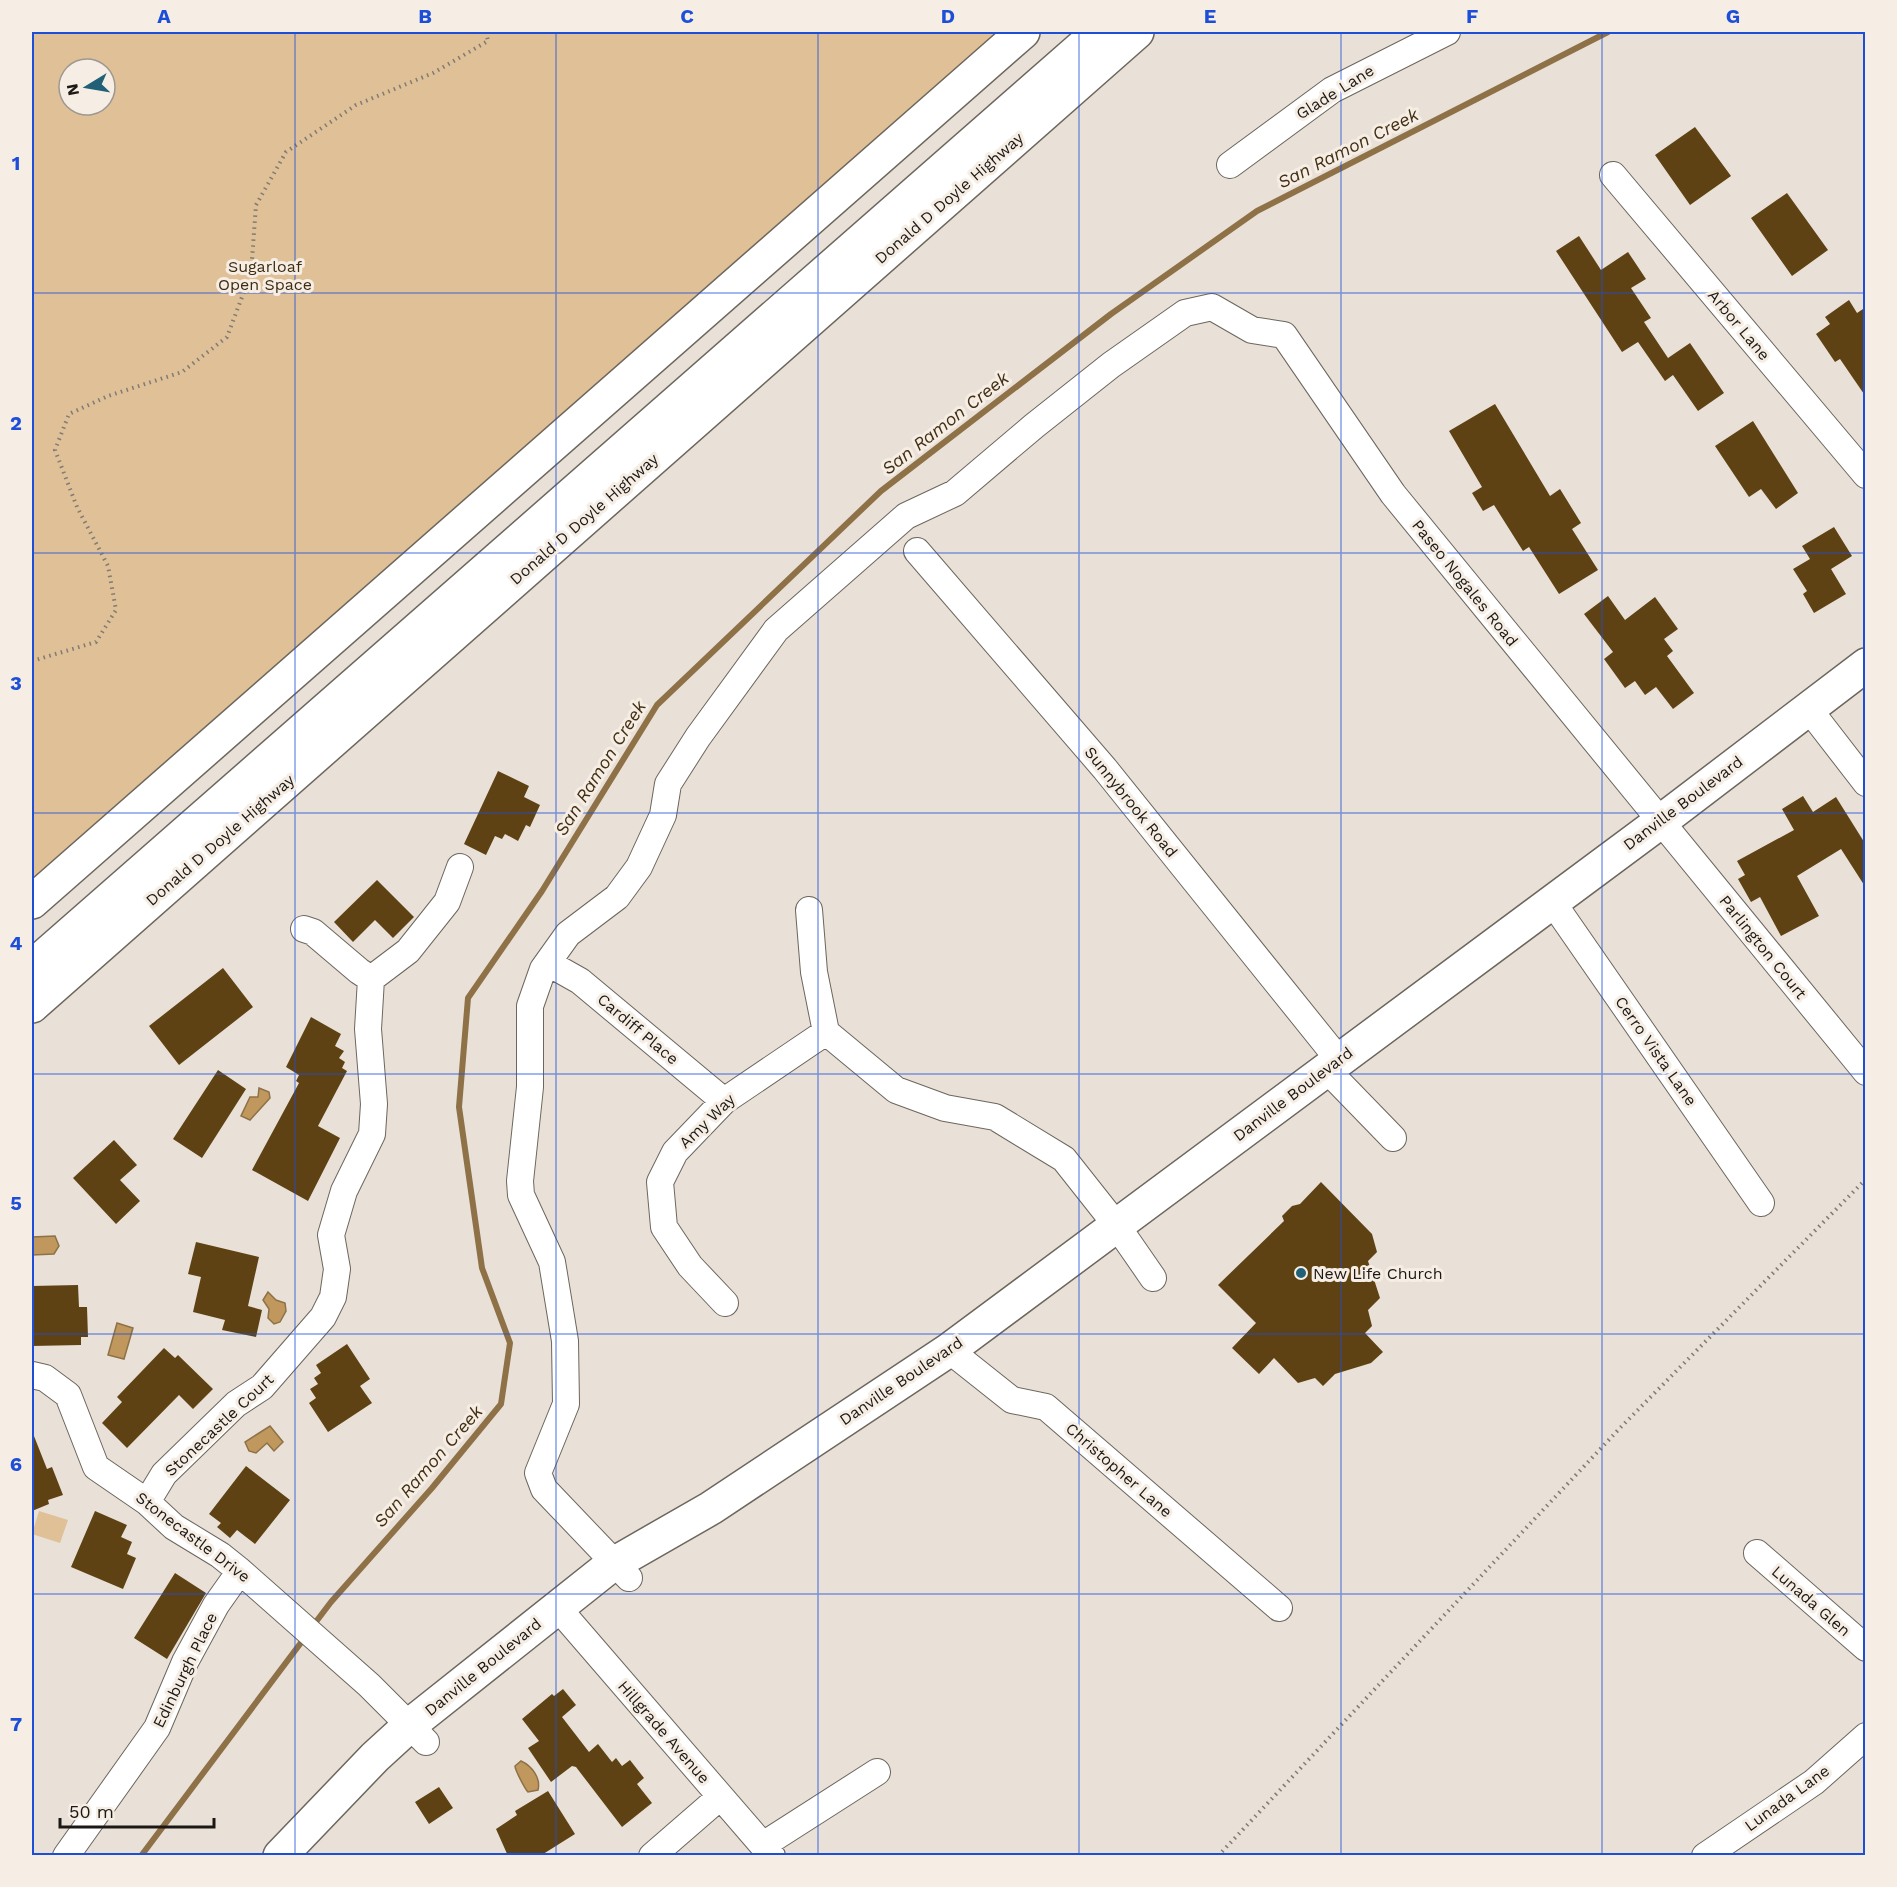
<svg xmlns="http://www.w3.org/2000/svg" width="1897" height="1887" viewBox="0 0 1897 1887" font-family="'Work Sans',sans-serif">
<rect width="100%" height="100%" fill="#e9e1d7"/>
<path fill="#dfc097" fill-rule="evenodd" d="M32 32H1023L32 903ZM69 69H105V105H69Z
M39 1511 68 1520 60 1543 32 1534Z"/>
<path fill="#c0975c" stroke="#8e7147" stroke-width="1.5" d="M259 1088 269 1092 270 1098 250 1120 241 1116 250 1097H258Z
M55 1236 59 1246 54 1254 32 1255V1237Z
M268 1292 276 1300 285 1303 286 1311 280 1322 274 1324 268 1318 269 1309 263 1300Z
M117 1323 133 1328 124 1359 108 1355Z
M270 1426 283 1442 274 1451 267 1443 256 1453 249 1451 245 1442Z
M521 1761C532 1766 541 1778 538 1790L528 1792C525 1789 515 1770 515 1766Z"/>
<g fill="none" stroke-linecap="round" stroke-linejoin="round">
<path stroke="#8e7147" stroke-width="6" d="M312 1627 331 1602 432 1488 501 1404 510 1343 482 1268 459 1107 468 998 542 891 657 705 881 491 1111 314 1257 211 1608 32
M141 1856 306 1636"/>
</g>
<path fill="#5f4214" d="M1695 127 1731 176 1690 205 1655 155Z
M1787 193 1828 250 1792 276 1751 218Z
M1579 236 1601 270 1628 252 1646 279 1631 288 1651 318 1644 322 1668 358 1690 343 1724 393 1698 411 1673 375 1665 381 1638 342 1622 352 1556 251Z
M1849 300 1857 313 1866 307V397L1840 359 1835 362 1816 334 1830 324 1825 317Z
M1495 404 1550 496 1560 489 1581 523 1572 529 1598 570 1559 594 1529 547 1523 551 1494 505 1483 511 1472 493 1482 487 1449 431Z
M1753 421 1798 493 1776 509 1761 489 1749 497 1715 446Z
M1834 527 1852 556 1831 569 1846 594 1814 613 1803 594 1807 591 1793 569 1810 559 1802 546Z
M1608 596 1625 620 1655 597 1678 629 1664 639 1673 651 1667 656 1694 693 1673 709 1656 687 1645 695 1635 681 1625 688 1604 659 1613 652 1584 614Z
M498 771 529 786 524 797 540 805 530 827 526 825 518 841 505 834 502 839 495 836 486 855 464 844Z
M1803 796 1813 812 1836 797 1866 845V888L1841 849 1797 876 1819 916 1781 936 1760 897 1751 902 1738 879 1745 875 1737 861 1794 830 1782 809Z
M377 880 414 917 393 938 375 920 353 942 334 922Z
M223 968 253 1007 179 1065 149 1026Z
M311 1017 341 1034 335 1046 344 1051 339 1058 345 1062 342 1068 347 1071 318 1126 340 1138 308 1201 252 1170 299 1083 296 1081 299 1075 286 1067Z
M218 1070 246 1089 202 1158 173 1139Z
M114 1140 137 1165 120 1180 140 1201 116 1224 73 1178Z
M1321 1182 1372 1234 1377 1252 1368 1261 1380 1298 1368 1310 1372 1326 1365 1333 1383 1352 1371 1363 1335 1374 1323 1386 1315 1378 1298 1383 1274 1358 1259 1374 1232 1348 1256 1323 1218 1285 1284 1221 1282 1216 1292 1206 1300 1204Z
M196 1242 259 1257 248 1306 262 1310 256 1337 222 1330 225 1320 193 1312 201 1277 188 1274Z
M78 1285 79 1307H87L88 1337H81V1345L32 1346V1286Z
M347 1344 370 1379 360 1386 372 1403 328 1432 309 1403 316 1398 310 1389 318 1384 314 1378 321 1373 316 1365Z
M164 1348 175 1358 178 1355 213 1389 193 1409 179 1395 127 1448 102 1423 122 1402 117 1397Z
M32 1431 47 1469 52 1467 63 1495 48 1500 49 1504 32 1511Z
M246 1466 290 1500 255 1544 237 1530 230 1538 217 1527 221 1523 209 1514Z
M95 1511 127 1525 121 1537 132 1542 127 1554 136 1558 123 1589 71 1567Z
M175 1573 206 1593 167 1659 134 1638Z
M563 1689 576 1705 562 1717 589 1752 598 1744 612 1762 616 1758 622 1766 630 1760 644 1778 637 1784 652 1803 622 1827 576 1767 572 1766 551 1782 528 1748 539 1741 522 1719 552 1694 554 1696Z
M439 1787 453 1808 429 1824 415 1802Z
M548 1791 575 1834 540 1856H508L496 1829 517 1815 515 1811Z"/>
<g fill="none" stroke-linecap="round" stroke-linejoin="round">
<g stroke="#6c665d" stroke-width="28">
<path id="minor" d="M1230 165 1332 90 1447 32
M1613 175 1866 475
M917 551 1105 769 1339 1060
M1808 708 1866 783
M1551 900 1761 1203
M809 910 814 972 826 1032 896 1090 945 1108 995 1117 1064 1159 1117 1226 1153 1278
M304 929 313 932 359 971 371 979
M548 963 580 981 724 1101
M1326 1069 1393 1138
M725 1303 690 1266 664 1227 660 1182 675 1152 724 1101 826 1032
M949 1350 1012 1400 1046 1407 1279 1608
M32 1375 45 1378 68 1395 96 1467 147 1502 174 1527 220 1555 240 1571 369 1685 426 1742
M147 1502 164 1474 236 1404 262 1387 323 1317 333 1297 337 1269 331 1235 344 1191 372 1134 374 1104 368 1029 371 979 408 951 447 902 460 867
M1757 1553 1866 1648
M629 1578 544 1489 538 1473 566 1404 565 1341 552 1262 521 1195 520 1181 530 1087V1006L543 969 568 934 617 897 639 867 663 815 668 784 698 737 776 630 906 516 955 493 1034 426 1111 365 1185 313 1212 307 1252 330 1284 335 1393 494 1866 1072
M557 1607 772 1856
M763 1845 877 1772
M66 1856 157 1728 185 1662 216 1605 240 1571
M652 1856 720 1797
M1705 1856 1814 1782 1866 1736"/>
</g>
<g stroke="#6c665d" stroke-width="36">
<path id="major" d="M280 1856 375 1757 410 1725 610 1566 711 1508 949 1350 1660 822 1866 665"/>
</g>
<g stroke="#6c665d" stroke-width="36">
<path id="highway" d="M32 902 1023 32
M32 967 1099 32
M32 1006 1137 32"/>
</g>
<path stroke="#807b74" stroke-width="4" stroke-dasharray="1.5 4.5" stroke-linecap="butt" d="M32 661 96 642 116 610 108 566 77 507 55 450 69 414 108 396 182 372 227 337 251 273 256 205 286 152 356 105 433 73 488 41 486 32
M1218 1856 1620 1428 1866 1179"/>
<use href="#minor" stroke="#fff" stroke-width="26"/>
<use href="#major" stroke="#fff" stroke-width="33"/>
<use href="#highway" stroke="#fff" stroke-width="33"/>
</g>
<path fill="none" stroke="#1d4ed8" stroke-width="1.5" stroke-opacity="0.55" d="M295 32V1856M556 32V1856M818 32V1856M1079 32V1856M1341 32V1856M1602 32V1856M32 293H1866M32 553H1866M32 813H1866M32 1074H1866M32 1334H1866M32 1594H1866"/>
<circle fill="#216076" stroke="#f6eee4" stroke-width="2" cx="1301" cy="1273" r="6"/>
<g text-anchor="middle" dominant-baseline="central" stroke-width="6" stroke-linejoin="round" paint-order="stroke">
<g font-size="16" fill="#1b1815" stroke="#f6eee4">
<text transform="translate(1335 92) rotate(-32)">Glade Lane</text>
<text transform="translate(949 198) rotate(-41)">Donald D Doyle Highway</text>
<text transform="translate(1739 325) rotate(50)">Arbor Lane</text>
<text transform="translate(584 519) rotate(-41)">Donald D Doyle Highway</text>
<text transform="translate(1465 583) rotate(51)">Paseo Nogales Road</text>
<text transform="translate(1131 802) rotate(51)">Sunnybrook Road</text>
<text transform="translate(1683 803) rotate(-37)">Danville Boulevard</text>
<text transform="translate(220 840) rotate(-41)">Donald D Doyle Highway</text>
<text transform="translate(1763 947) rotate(51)">Parlington Court</text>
<text transform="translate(638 1029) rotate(40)">Cardiff Place</text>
<text transform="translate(1656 1051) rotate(55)">Cerro Vista Lane</text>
<text transform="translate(1293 1094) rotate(-37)">Danville Boulevard</text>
<text transform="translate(707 1121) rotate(-44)">Amy Way</text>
<text transform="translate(901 1381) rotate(-34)">Danville Boulevard</text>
<text transform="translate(219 1425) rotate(-43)">Stonecastle Court</text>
<text transform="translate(1119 1470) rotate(41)">Christopher Lane</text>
<text transform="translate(193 1537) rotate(37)">Stonecastle Drive</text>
<text transform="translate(1811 1601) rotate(41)">Lunada Glen</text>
<text transform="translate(483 1667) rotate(-39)">Danville Boulevard</text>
<text transform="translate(185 1670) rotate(-64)">Edinburgh Place</text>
<text transform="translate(664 1732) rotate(49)">Hillgrade Avenue</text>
<text transform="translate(1787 1798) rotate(-36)">Lunada Lane</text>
</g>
<g font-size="16" fill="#3e2c11" stroke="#f6eee4">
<text x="265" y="266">Sugarloaf<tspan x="265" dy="18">Open Space</tspan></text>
</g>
<g font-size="16" fill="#1b1815" stroke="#f6eee4" text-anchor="start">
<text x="1313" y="1273">New Life Church</text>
</g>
<g font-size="18" font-style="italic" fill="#423015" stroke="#f6eee4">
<text transform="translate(1348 148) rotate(-27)">San Ramon Creek</text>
<text transform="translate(945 423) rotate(-38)">San Ramon Creek</text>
<text transform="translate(600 768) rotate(-58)">San Ramon Creek</text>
<text transform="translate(428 1466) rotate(-49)">San Ramon Creek</text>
</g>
</g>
<rect width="1897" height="1887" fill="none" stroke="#f6eee4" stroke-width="66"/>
<g transform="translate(87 87) rotate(259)"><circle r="28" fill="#f6eee4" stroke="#9e9891" stroke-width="1.5"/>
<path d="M0-4.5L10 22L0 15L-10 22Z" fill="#216076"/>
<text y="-9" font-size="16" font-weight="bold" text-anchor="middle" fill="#1b1815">N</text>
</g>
<path d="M60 1818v9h154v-9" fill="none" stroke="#1b1815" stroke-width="3"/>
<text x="69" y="1818" font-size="18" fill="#1b1815" stroke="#f6eee4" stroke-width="4.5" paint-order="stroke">50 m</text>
<rect x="33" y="33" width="1831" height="1821" fill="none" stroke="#1d4ed8" stroke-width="2"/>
<g font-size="20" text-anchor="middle" font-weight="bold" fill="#1d4ed8">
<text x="164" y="23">A</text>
<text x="425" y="23">B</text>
<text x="687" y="23">C</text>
<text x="948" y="23">D</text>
<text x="1210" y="23">E</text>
<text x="1472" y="23">F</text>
<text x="1733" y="23">G</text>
<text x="16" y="170">1</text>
<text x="16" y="430">2</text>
<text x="16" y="690">3</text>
<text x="16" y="950">4</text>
<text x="16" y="1210">5</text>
<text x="16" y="1471">6</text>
<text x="16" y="1731">7</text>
</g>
</svg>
